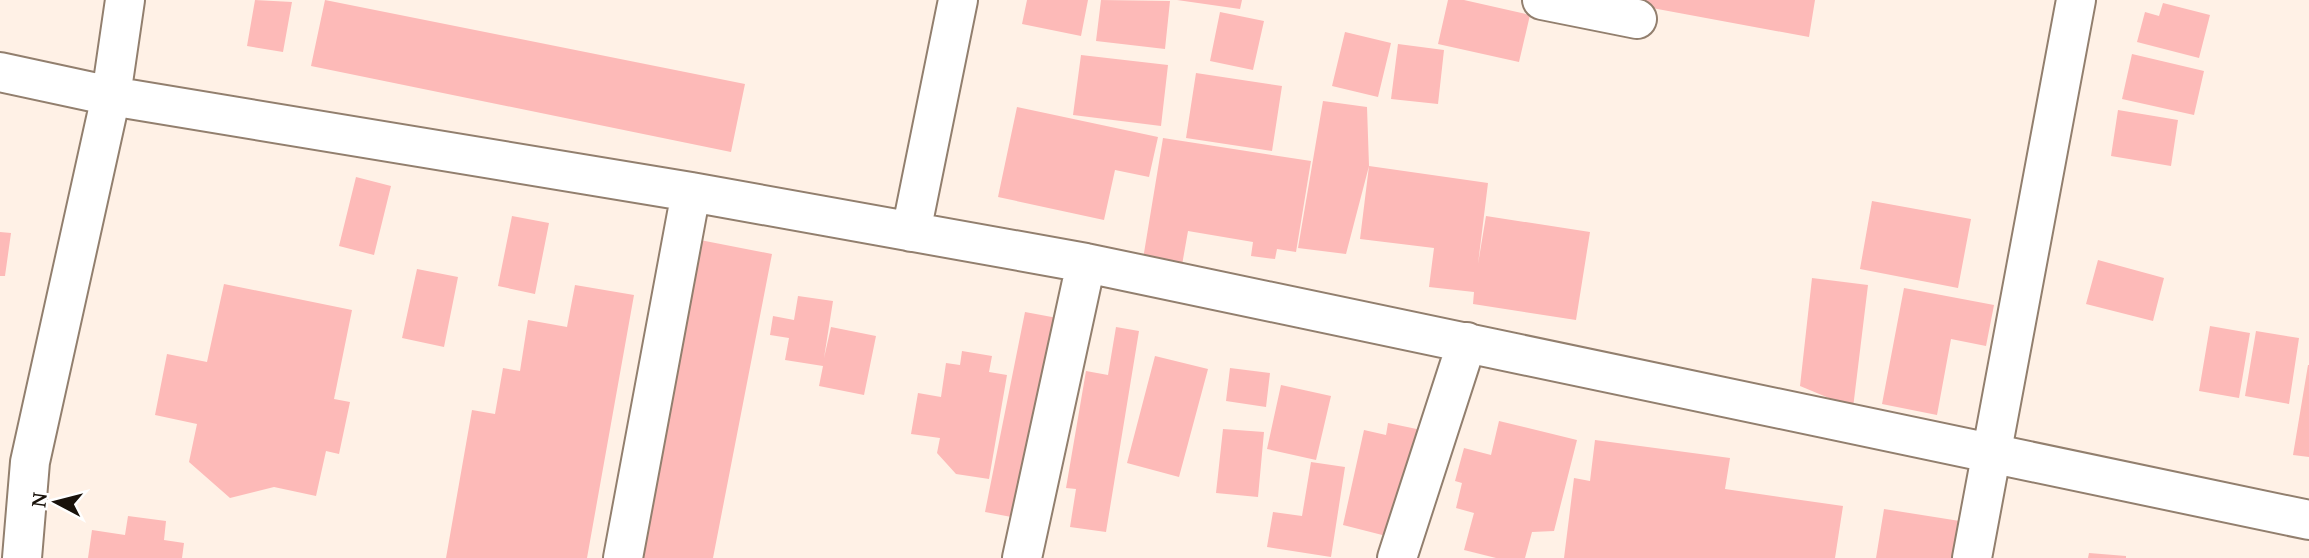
<svg xmlns="http://www.w3.org/2000/svg" width="2309" height="558" viewBox="0 0 2309 558" font-family="'Noto Serif',serif">
<rect width="100%" height="100%" fill="#fff1e6"/>
<path fill="#fdbab8" d="M255 0 292 2 283 52 247 46Z
M325 0 745 84 731 152 311 66Z
M1027 0H1088L1081 36 1022 24Z
M1101 0 1170 1 1165 49 1096 41Z
M1177 0H1242L1240 9Z
M1448 0H1464L1530 15 1519 62 1438 44Z
M1609 0H1815L1809 37Z
M2163 3 2210 15 2199 58 2137 42 2145 12 2159 16Z
M1220 12 1264 21 1253 70 1210 61Z
M1345 32 1391 43 1378 97 1332 86Z
M1398 44 1444 50 1438 104 1391 99Z
M2132 54 2204 71 2194 115 2122 99Z
M1081 55 1168 65 1161 126 1073 115Z
M1196 73 1282 86 1272 151 1186 138Z
M1323 101 1367 107 1369 166 1346 254 1298 248Z
M1017 107 1158 137 1149 177 1115 170 1104 220 998 197Z
M2118 110 2178 120 2171 166 2111 156Z
M1163 138 1311 161 1296 252 1277 249 1275 259 1251 256 1253 242 1188 231 1182 265 1143 259Z
M1369 166 1488 183 1478 264 1486 216 1590 232 1576 320 1473 304 1474 292 1429 287 1434 248 1360 239Z
M356 177 391 186 374 255 339 246Z
M1872 201 1971 219 1958 288 1860 269Z
M512 216 549 223 535 294 498 286Z
M0 232 11 233 5 276H0Z
M700 240 772 254 713 558H638Z
M2098 260 2164 278 2153 321 2086 304Z
M417 269 458 277 444 347 402 338Z
M1812 278 1868 285 1853 408 1800 386Z
M224 284 352 310 334 399 350 402 339 454 326 451 316 496 274 487 230 498 189 462 197 424 155 415 167 354 207 362Z
M575 285 634 295 587 558H446L472 410 495 414 503 368 520 371 528 320 567 327Z
M1904 288 1994 305 1986 346 1951 339 1937 415 1882 404Z
M798 296 833 301 824 358 831 327 876 336 864 395 819 386 823 366 785 360 789 338 770 335 773 316 794 320Z
M1025 312 1068 320 1028 520 985 512Z
M2210 326 2250 333 2239 398 2199 391Z
M1116 327 1139 331 1106 532 1070 527 1076 489 1066 488 1086 371 1108 375Z
M2256 331 2299 338 2289 404 2245 396Z
M962 351 992 356 989 372 1007 375 989 479 956 474 937 453 940 438 911 434 918 393 941 397 946 363 960 365Z
M1155 356 1208 369 1179 477 1127 463Z
M2308 365H2309V457L2293 455Z
M1230 368 1270 373 1266 407 1226 401Z
M1281 385 1331 396 1316 460 1267 449Z
M1499 421 1577 440 1554 531 1532 532 1525 558H1496L1464 550 1474 513 1456 508 1462 483 1455 481 1464 448 1491 455Z
M1388 423 1431 432 1398 539 1343 525 1364 430 1386 435Z
M1223 429 1264 432 1258 497 1216 493Z
M1595 440 1730 458 1725 489 1843 506 1835 558H1564L1574 478 1590 481Z
M1311 462 1345 467 1331 557 1267 547 1273 512 1302 516Z
M1884 509 1966 522 1961 558H1876Z
M128 516 166 521 164 540 184 543 182 558H88L92 530 125 535Z
M2089 553 2126 556V558H2088Z"/>
<g fill="none" stroke-linecap="round" stroke-linejoin="round">
<g stroke="#927f6e" stroke-width="42">
<path id="minor" d="M1542 0 1637 19
M0 72 111 96 691 192 1086 263 2309 520
M911 232 958 0
M22 558 30 462 111 96 125 0
M623 558 691 192
M1022 558 1086 263
M1397 558 1467 342
M1972 558 2076 0"/>
</g>
<use href="#minor" stroke="#fff" stroke-width="38"/>
</g>
<g transform="translate(56 502) rotate(277)" stroke="#ffffff" stroke-width="5" paint-order="stroke">
<path d="M0-5L12 26L0 18L-12 26Z" fill="#19120b"/>
<text y="-10" font-size="19" font-weight="bold" text-anchor="middle" fill="#19120b">N</text>
</g>
</svg>
